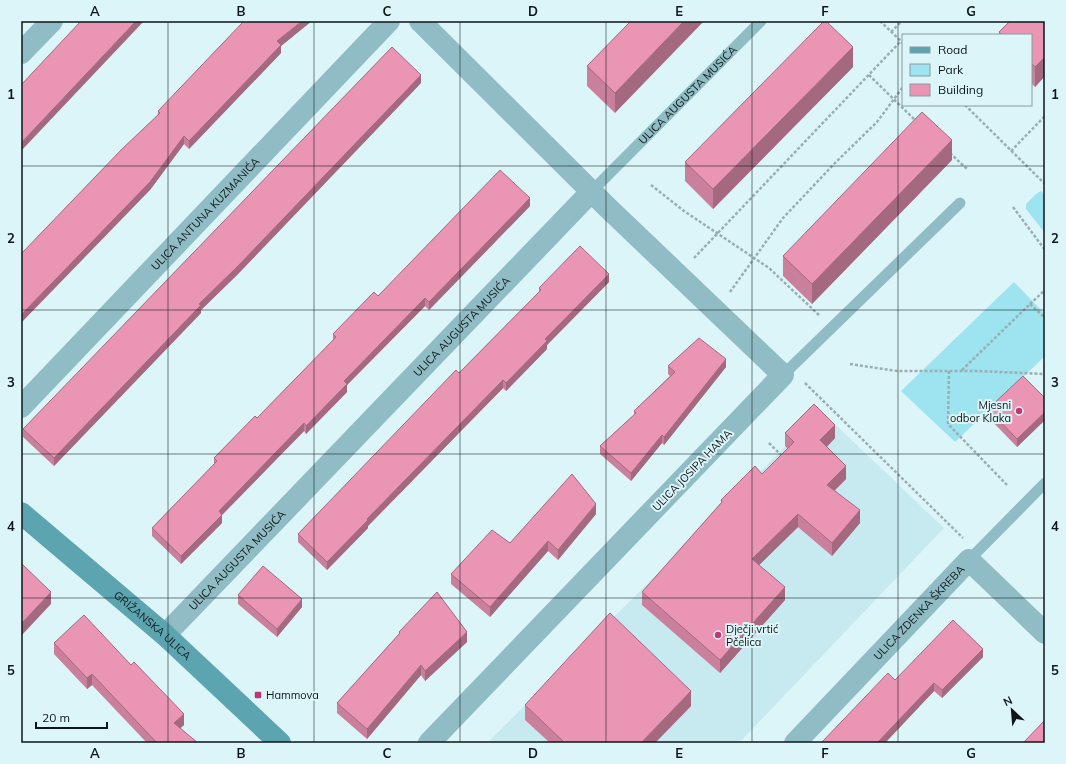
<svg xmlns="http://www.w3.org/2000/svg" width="1066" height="764" viewBox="0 0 1066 764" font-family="Mulish,sans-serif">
<rect width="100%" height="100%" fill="#dcf5f9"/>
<path fill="#c7eaf0" d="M821 411 944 528 739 743H487Z"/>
<path fill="#9de4f0" d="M1041 191 1045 195V233L1026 209V204L1036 194Z
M1014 282 1045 314V356L955 442 901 391Z"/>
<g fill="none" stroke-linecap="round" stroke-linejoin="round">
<path stroke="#9aaeb2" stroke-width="2.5" stroke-dasharray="3 2" stroke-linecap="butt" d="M880 21 903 43
M891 32 902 21
M869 75 917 122
M965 105 1045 184
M1011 151 1045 116
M950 153 967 169
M651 185 684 211 769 268 820 316
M1013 207 1045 250
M694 258 901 41
M730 292 783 218 835 163 877 122 903 87
M1030 304 1045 290
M850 364 897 371H979L1045 374
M962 370 1030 304 1045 318
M949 371 948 424 1007 485
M805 383 963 538
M769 443 783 457"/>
<g stroke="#90bdc5" stroke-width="11">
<path id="s1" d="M591 192 761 21"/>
<path d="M783 375 960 203"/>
<path d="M969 560 1045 483"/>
</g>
<g stroke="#90bdc5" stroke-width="22">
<path d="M420 21 606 206 783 375 429 743"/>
<path d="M21 53 52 21"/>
<path id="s2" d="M21 407 389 21"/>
<path id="s3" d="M165 635 591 192"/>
<path id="s4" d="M795 743 969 560 1045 633"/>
</g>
<path stroke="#5ca4b0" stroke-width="22" id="s5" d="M21 513 165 635 280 743"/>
</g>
<path fill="#ca809c" d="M631 21 615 113 587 86V66Z
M1045 21V76L1035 87 1031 83V35H999V32Z
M310 22 281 46V53L189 149 184 144 150 190 158 111Z
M853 67 713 209 685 181V162Z
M421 83 237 275 201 310V313L54 466 23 437V429Z
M952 160 812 304 783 276V256Z
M530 206 429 310 425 306 347 385V392L306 434 304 431 222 515V523L181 564 152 536V528L214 465V458L257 418 333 341V334L378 296Z
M609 282 547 345V349L506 391 503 388 368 526V528L327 570 298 542V534L459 373 539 292V288Z
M668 366 726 367 664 445 662 443 631 481 600 454V446L634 415V411L670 376 668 374Z
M1045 398V420L1017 447 988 417V409Z
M785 433 835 438 827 447 846 479 835 490 860 523 832 556 798 527 759 565 785 600 720 673 642 605V592L721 503V500L762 474 788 449 785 446Z
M596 514 558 560 548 551 490 617 451 584V574L510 543Z
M238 595 302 607 277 637 238 604Z
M399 632 467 642 425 681 421 675 367 739 337 713V703L399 634Z
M54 643 184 725 180 728 198 743H147L92 685 87 689 54 654Z
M983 657 942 698 934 691 885 743H821L895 680Z
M525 705 691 706 655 743H550L525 720Z"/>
<path fill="#a4687f" d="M136 21H144L21 151V143Z
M302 21H312L281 46V53L189 149V141L277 41Z
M684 21H704L615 113V93Z
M853 47V67L713 209V189Z
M1045 57V76L1035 87V67Z
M421 75V83L237 275 201 310V313L54 466V458L199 304Z
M184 136V144L150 190 21 323V315Z
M952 140V160L812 304V284Z
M530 198V206L429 310V302Z
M609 274V282L547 345V349L506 391V383L545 339Z
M425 298V306L347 385V392L306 434V426L344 381Z
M726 359V367L664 445V437Z
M503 380V388L368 526V528L327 570V562L367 519Z
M1045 412V420L1017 447V439Z
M304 423V431L222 515V523L181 564V556L219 511Z
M835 425V438L820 453V440Z
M662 435V443L631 481V473Z
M846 466V479L827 498V485Z
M596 504V514L558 560V550Z
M860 510V523L832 556V543Z
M798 514V527L752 572V559Z
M548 541V551L490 617V607Z
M785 587V600L720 673V660Z
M51 592V604L21 636V624Z
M302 599V607L277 637V629Z
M467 632V642L425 681V671Z
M983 649V657L942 698V690Z
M421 665V675L367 739V729Z
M92 674V685L87 689V678Z
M934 683V691L885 743H877Z
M691 691V706L655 743H641Z
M184 714V725L174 734V723Z"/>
<path fill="#eb95b5" stroke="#a4687f" d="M81 21H136L21 143V85Z
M244 21H302L277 41 281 45 189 141 184 136 150 182 21 315V254L122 149 160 113 158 111Z
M631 21H684L615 93 587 66Z
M824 21H826L853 47 713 189 685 162Z
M1010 21H1045V57L1035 67 1031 63V35H1002L999 32Z
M392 47 421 75 237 267 199 304 201 305 54 458 23 429Z
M922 112 952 140 812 284 783 256Z
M500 170 530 198 429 302 425 298 344 381 347 384 306 426 304 423 219 511 222 515 181 556 152 528 217 461 214 458 255 416 257 418 336 337 333 334 374 292 378 296Z
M580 246 609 274 545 339 547 341 506 383 503 380 367 519 368 520 327 562 298 534 456 370 459 373 541 290 539 288Z
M699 338 726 359 664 437 662 435 631 473 600 446 636 413 634 411 675 372 668 366Z
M1023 376 1045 398V412L1017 439 988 409Z
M814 404 835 425 820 440 846 466 827 485 860 510 832 543 798 514 752 559 785 587 720 660 642 592 722 502 721 500 755 466 762 474 794 442 785 433Z
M572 474 596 504 558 550 548 541 490 607 451 574 492 530 510 543Z
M21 563 51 592 21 624Z
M263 566 302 599 277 629 238 595Z
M437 592 467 632 425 671 421 665 367 729 337 703 400 633 399 632Z
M610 613 691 691 641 743H565L525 705Z
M84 615 131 665 134 662 184 714 174 723 198 743H157L92 674 87 678 54 643Z
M953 620 983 649 942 690 934 683 877 743H821L888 673 895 680Z
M1045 720V743H1023Z"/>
<path fill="none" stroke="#0d1618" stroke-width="1" stroke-opacity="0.55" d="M168 21V743M314 21V743M460 21V743M606 21V743M752 21V743M898 21V743M21 166H1045M21 310H1045M21 454H1045M21 598H1045"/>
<g fill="#bf3776" stroke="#dcf5f9" stroke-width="1.5">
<circle cx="1019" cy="411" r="4"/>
<circle cx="718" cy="635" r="4"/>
<rect x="254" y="691" width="8" height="8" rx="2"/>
</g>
<g text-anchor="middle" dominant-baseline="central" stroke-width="4" stroke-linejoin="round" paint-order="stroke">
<g font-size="11" fill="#0d1618" stroke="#dcf5f9">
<text stroke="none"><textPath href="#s1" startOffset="137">ULICA AUGUSTA MUSIĆA</textPath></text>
<text stroke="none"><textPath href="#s2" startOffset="267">ULICA ANTUNA KUZMANIĆA</textPath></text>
<text stroke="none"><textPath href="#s3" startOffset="428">ULICA AUGUSTA MUSIĆA</textPath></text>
<text transform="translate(692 470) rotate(-46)">ULICA JOSIPA HAMA</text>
<text stroke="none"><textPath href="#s3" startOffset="104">ULICA AUGUSTA MUSIĆA</textPath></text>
<text stroke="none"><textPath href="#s4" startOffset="180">ULICA ZDENKA ŠKREBA</textPath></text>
<text stroke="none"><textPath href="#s5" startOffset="173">GRIŽANSKA ULICA</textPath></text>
</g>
<g font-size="11" fill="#0d1618" stroke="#dcf5f9" text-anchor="start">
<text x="1011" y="405" text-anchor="end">Mjesni<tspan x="1011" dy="13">odbor Klaka</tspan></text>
<text x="726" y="629">Dječji vrtić<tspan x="726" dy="13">Pčelica</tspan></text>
<text x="266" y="695">Hammova</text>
</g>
</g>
<rect width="1066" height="764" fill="none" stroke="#dcf5f9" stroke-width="44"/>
<rect x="902" y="34" width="130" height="72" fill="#dcf5f9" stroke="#899c9f"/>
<rect x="910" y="47" width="20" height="6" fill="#5ca4b0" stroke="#899c9f"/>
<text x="938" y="54" font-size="12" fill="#0d1618">Road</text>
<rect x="910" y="64" width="20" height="12" fill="#9de4f0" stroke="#899c9f"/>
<text x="938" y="74" font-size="12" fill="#0d1618">Park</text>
<rect x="910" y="84" width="20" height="12" fill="#eb95b5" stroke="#899c9f"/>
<text x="938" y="94" font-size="12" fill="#0d1618">Building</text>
<g transform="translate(1012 710) rotate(334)" stroke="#dcf5f9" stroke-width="3" paint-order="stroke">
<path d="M0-3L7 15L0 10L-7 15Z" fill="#0d1618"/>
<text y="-6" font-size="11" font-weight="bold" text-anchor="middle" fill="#0d1618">N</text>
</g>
<path d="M36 722v6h71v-6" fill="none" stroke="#0d1618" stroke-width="2"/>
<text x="42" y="722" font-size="12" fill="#0d1618" stroke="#dcf5f9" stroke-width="3" paint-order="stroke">20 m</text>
<rect x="22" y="22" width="1022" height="720" fill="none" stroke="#0d1618" stroke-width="1.5"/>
<g font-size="13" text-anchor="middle" font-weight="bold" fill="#0d1618">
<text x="95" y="16">A</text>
<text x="241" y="16">B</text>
<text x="387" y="16">C</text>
<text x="533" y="16">D</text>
<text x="679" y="16">E</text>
<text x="825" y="16">F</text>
<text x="971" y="16">G</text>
<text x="11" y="99">1</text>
<text x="1055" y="99">1</text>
<text x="11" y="243">2</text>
<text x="1055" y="243">2</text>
<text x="11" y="387">3</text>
<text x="1055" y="387">3</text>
<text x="11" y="531">4</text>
<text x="1055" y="531">4</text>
<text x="11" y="675">5</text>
<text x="1055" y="675">5</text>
<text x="95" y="758">A</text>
<text x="241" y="758">B</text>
<text x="387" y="758">C</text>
<text x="533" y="758">D</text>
<text x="679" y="758">E</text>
<text x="825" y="758">F</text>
<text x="971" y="758">G</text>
</g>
</svg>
